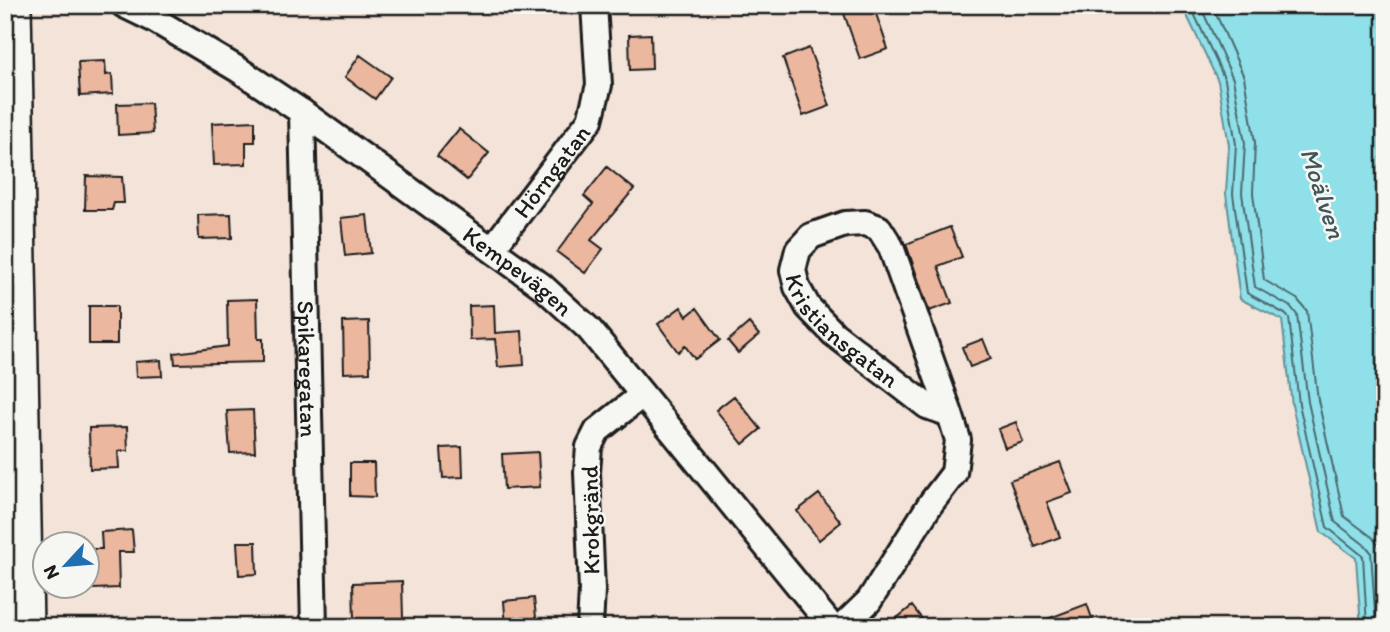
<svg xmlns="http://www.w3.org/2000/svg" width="1390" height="632" viewBox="0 0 1390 632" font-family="Itim,sans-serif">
<rect width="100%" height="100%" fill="#f3e3d9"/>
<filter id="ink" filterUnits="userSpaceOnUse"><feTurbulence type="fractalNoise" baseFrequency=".0143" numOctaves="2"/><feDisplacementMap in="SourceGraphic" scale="14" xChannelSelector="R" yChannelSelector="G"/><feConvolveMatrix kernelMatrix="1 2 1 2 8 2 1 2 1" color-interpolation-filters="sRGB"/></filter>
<g filter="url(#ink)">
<path fill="#90e0ea" stroke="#629298" stroke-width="2" d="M1182 5H1385V627H1361L1356 558 1321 532 1292 405 1282 320 1240 299 1226 194 1229 145 1218 81Z"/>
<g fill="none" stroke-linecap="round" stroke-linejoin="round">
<path stroke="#4a6a6e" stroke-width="2" d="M1190 5 1225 80 1236 144 1233 194 1247 293 1285 314 1289 318 1299 404 1327 527 1363 556 1367 627
M1200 5 1233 79 1245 143 1242 193 1255 287 1291 307 1297 315 1308 402 1335 522 1366 546 1371 552 1376 627
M1212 5 1244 77 1255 142 1253 193 1264 280 1297 299 1307 311 1318 400 1344 516 1372 537 1379 546 1383 556 1385 598"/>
</g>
<path fill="#ecb79f" stroke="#1c1c1c" stroke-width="2" d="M841 5H873L888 49 860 59Z
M651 34 652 69 630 70 629 35Z
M809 48 830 106 803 116 783 58Z
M360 55 391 77 375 99 345 77Z
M105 61 106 75 112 74 113 94 80 96 78 62Z
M151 103 153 133 118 135 117 104Z
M255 121V142H246V164L214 165 212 123Z
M459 129 489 153 467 180 437 156Z
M607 167 634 189 591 240 603 249 585 273 557 252 593 204 584 196Z
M86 176 122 177 124 203H114L112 210H85Z
M231 214 232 238 199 239 198 215Z
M367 215 371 253 345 256 341 218Z
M950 227 962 257 938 266 952 303 929 311 906 244Z
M257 299 258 339H263V362L175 364 174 353 228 346 227 300Z
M494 305 495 333 522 331 524 365 498 367 495 339 470 340 469 306Z
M89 306H117V344H89Z
M681 307 687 316 697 308 720 340 695 359 685 346 678 352 658 324Z
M369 321 370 372 344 373 343 322Z
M749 323 759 335 738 353 728 341Z
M983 339 991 359 970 367 962 347Z
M161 360 162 376 136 377 135 362Z
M734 396 761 429 743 444 716 410Z
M253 410 255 452 230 453 227 411Z
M1016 422 1023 442 1005 448 998 429Z
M127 427 128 451H118L119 468 90 469 89 428Z
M462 447 463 477 443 478 441 448Z
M538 452 540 487 504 489 502 454Z
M1060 462 1072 493 1047 502 1060 537 1035 547 1010 480Z
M350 463H374L375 497 350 496Z
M819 494 841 522 819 540 797 511Z
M132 530 134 552H118L119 588 93 589 91 549H102L101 532Z
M237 542H256L257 574 239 575Z
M402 581 403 618 354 620 353 583Z
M534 598 537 627H506L504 601Z
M1087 604 1095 627H1032L1031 625Z
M912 606 928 627H886Z"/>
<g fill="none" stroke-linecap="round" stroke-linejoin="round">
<g stroke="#1c1c1c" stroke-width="30">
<g id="street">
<path id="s1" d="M124 5 155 20 239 70 302 112 542 286 589 329 832 627"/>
<path id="s2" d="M302 112 314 627"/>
<path id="s3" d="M492 249 590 120 599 85 594 5"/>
<path d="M590 627 592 590 587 472 589 447 597 431 642 395"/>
<path id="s4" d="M842 627 869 601 931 503 954 473 958 440 950 414 891 247 879 228 865 223 845 224 811 236 798 250 793 270 797 287 808 307 834 334 927 406 950 414"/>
</g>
</g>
<g stroke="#1c1c1c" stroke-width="40">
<path id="secondary" d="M13 5 25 627"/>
</g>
<use href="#street" stroke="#f6f6f2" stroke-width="24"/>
<use href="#secondary" stroke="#f6f6f2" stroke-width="35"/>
</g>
</g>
<g text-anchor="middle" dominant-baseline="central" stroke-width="5" stroke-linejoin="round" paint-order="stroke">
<g font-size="24" fill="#1c1c1c" stroke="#f6f6f2">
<text stroke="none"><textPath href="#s3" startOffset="98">Hörngatan</textPath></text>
<text stroke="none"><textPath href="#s1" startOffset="476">Kempevägen</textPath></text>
<text stroke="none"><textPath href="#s4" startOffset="642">Kristiansgatan</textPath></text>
<text stroke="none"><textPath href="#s2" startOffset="257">Spikaregatan</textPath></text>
<text transform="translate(590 520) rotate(-91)">Krokgränd</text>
</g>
<g font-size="26" font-style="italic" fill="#3f575a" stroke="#f6f6f2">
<text transform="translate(1323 193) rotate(72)">Moälven</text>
</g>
</g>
<rect width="1390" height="632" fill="none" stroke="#f6f6f2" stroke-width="28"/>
<rect x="14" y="14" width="1362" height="604" fill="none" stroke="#1c1c1c" stroke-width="2.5" filter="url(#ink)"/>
<g transform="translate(66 565) rotate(244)"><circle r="33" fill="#f6f6f2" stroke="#9f9f9c" stroke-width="2"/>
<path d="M0-5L12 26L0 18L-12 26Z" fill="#1f6fb2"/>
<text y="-10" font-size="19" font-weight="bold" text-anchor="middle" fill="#1c1c1c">N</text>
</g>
</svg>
